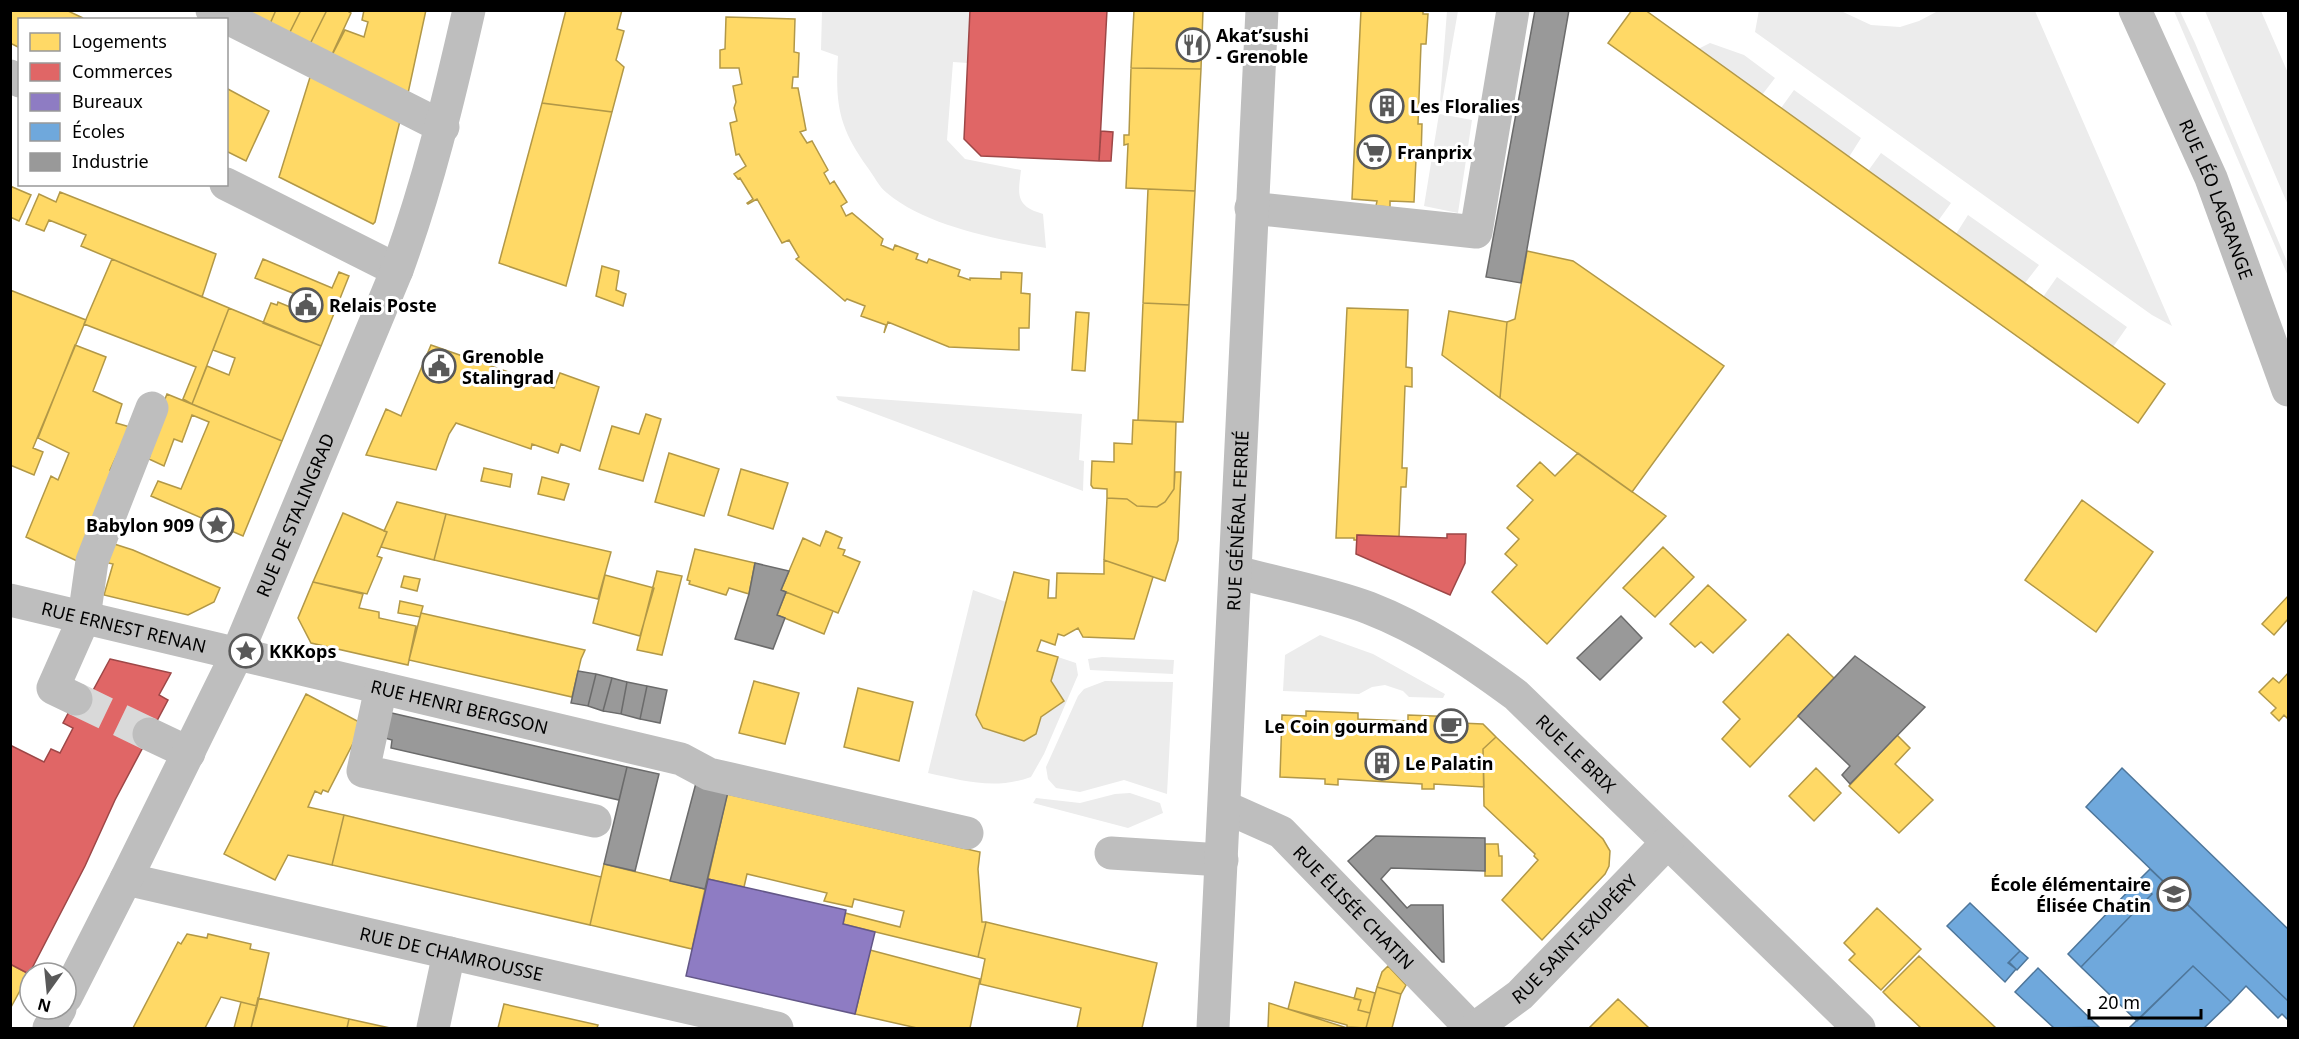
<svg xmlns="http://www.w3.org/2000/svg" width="2299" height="1039" viewBox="0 0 2299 1039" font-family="'Noto Sans',sans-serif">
<rect width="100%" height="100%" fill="#fff"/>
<path fill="#ececec" d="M1759 10 1841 11 1871 25 1900 27 1919 21 1938 11H2035L2172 326 2152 315 1755 32Z
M822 11H970L968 63 953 62 947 140 965 159 1021 170C1018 195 1015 206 1043 214L1046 248C996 239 926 226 887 193 879 187 874 176 868 168 839 128 835 105 838 56L821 50Z
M1447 11H1458L1440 114 1472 120 1458 213 1424 206 1439 114Z
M2174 11H2180L2195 43 2288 264V276Z
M2205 11H2261L2288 73V205Z
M1710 43 1744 55 1775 78 1762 95 1698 49Z
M1794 90 1861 138 1849 157 1781 108Z
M1881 153 1951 203 1938 221 1868 171Z
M1968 215 2039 265 2025 283 1956 234Z
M2057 277 2127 327 2113 347 2043 297Z
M836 396 1082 414 1079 460 1084 461 1083 491 838 400Z
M973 590 1006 602 976 715 983 728 1024 741 1036 733 1041 717 1063 701 1051 681 1058 657 1076 663 1078 675 1044 754 1031 777C994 790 965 781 928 773Z
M1320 635 1373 654 1445 694 1443 698 1409 697 1403 691 1385 685 1372 687 1359 694 1283 691 1285 655Z
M1102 657 1174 660 1173 674 1090 670 1088 659Z
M1105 681 1173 682 1167 794 1124 780 1080 792 1056 788 1048 779 1046 767 1078 696 1084 689Z
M1130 793 1160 803 1163 813 1128 828 1033 803 1036 798 1080 803 1115 794Z"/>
<path fill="#ffd966" stroke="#b29847" stroke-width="1.5" d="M10 10H66L83 18 20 20V48L10 43Z
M251 10H276L266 33 245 22Z
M276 10H301L285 42 266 33Z
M301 10H327L306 52 285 42Z
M327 10H346L351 13 328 63 306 52Z
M364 10H426L407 98 328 63 345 30 364 37 368 22 362 20Z
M566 10H622L617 29 624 31 616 60 624 67 612 112 542 103Z
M1134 10H1203L1201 69 1131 68Z
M1361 10H1423V14H1428L1426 44H1421L1418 124H1422L1421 159H1416L1414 202 1390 201V207L1376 206 1377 201 1352 199Z
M1632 10H1645L2165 384 2138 423 1608 43Z
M726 17 795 19 794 52 799 53 798 77H793L792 88H798L806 130 800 132 807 143 812 141 828 170 824 173 830 184 834 181 847 202 841 206 846 216 852 213 883 239 881 245 893 250 895 245 918 254 916 259 927 263 929 259 960 270 958 276 970 280V278L1001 279V272L1022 273 1021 293 1030 294 1029 328H1019V350L949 347 888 322 884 333 886 325 861 316 865 306 847 299 845 301 796 259 799 257 789 240 782 243 757 199 748 204 747 203 753 199 740 178 738 179 734 174 746 166 739 154 736 155 730 123 737 121 734 108 736 102 733 86 742 84 739 68H720V50L725 49Z
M1131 68 1201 69 1195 191 1126 188 1128 144 1124 145V135H1129Z
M311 74 401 117 375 222 373 224 279 177Z
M226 88 269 111 246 161 226 151Z
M542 103 612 112 566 286 499 263Z
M10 186 31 195 19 221 10 217Z
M1148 189 1195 191 1189 305 1143 303Z
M60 192 216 254 202 297 81 246 86 235 49 220 44 231 26 224 39 194 56 202Z
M1527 251 1573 261 1724 366 1632 492 1500 398 1507 322 1515 319Z
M112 259 229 308 192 404 183 399 196 367 84 324Z
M263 259 332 288 339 272 349 276 321 346 263 323 271 303 277 305 278 302 290 307 295 294 255 278Z
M602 266 619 271 616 290 626 294 623 306 596 296Z
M10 290 86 320 33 448 43 452 34 475 10 465Z
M1143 303 1189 305 1183 422 1138 420Z
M229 308 321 346 282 441 192 404 207 366 229 375 235 358 213 350Z
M1347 308 1408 310 1406 367 1412 368V387L1405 386 1402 468H1407L1406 487H1401L1399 537 1357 535V540H1354V538H1336Z
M1449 311 1507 322 1500 398 1442 355Z
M1076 312 1089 313 1085 371 1072 370Z
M75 345 106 357 93 391 122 404 116 423 130 427 110 470 115 472 77 561 26 537 51 476 58 480 69 453 38 438Z
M431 345 554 388 560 373 599 387 580 451 561 444 558 453 532 444 531 449 456 423 449 434 436 470 366 455 386 409 401 416Z
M167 394 282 441 243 536 151 496 158 481 181 489 209 422 192 415 182 442 174 439 164 466 149 459 159 414Z
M646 414 661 419 643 481 599 469 612 426 639 434Z
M1133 420 1176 422 1174 489 1165 502 1157 507 1137 506 1127 499 1107 498V489L1093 488 1091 485 1092 461 1114 462V443L1132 444Z
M669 453 719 469 704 516 655 502Z
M1578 453 1666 516 1547 644 1492 592 1517 565 1505 554 1519 539 1507 528 1533 500 1517 486 1540 462 1555 476Z
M484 468 512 474 510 487 481 481Z
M741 469 788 483 773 529 728 515Z
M1175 472H1181L1178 540 1165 581 1104 560 1107 498 1127 499 1137 506 1157 507 1165 502 1174 489Z
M542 477 569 484 564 500 538 494Z
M2082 500 2153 552 2096 632 2025 580Z
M397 502 446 514 434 560 381 547 387 532 384 531Z
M343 513 387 532 377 556 382 558 367 594 313 582Z
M446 514 611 552 598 599 434 560Z
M826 531 842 538 838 548 845 550 843 555 860 562 838 613 781 590 803 538 820 546Z
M108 542 133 550 220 588 214 602 188 615 104 595 113 564 104 562Z
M1663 547 1694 577 1655 617 1623 588Z
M695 549 755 563 749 594 729 588 726 595 689 584 690 581 687 580Z
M1104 560 1153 577 1134 639 1083 637 1078 628 1064 636 1058 634 1055 645 1041 640 1037 651 1058 657 1051 681 1064 701 1041 717 1036 734 1024 741 983 728 976 715 1014 572 1049 580 1048 598H1056L1057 573 1104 574Z
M657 571 682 576 662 655 637 650Z
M605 575 654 588 640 636 593 623Z
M404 576 420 579 417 591 401 587Z
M313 582 363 594 359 608 379 612V618L416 626 408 665 311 643 298 618Z
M1708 585 1746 620 1713 653 1701 642 1695 647 1670 624Z
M786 592 833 611 824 634 777 615Z
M2288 596V619L2274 635 2262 624Z
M400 601 423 606 420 617 398 613Z
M421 613 585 650 581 659 572 697 409 660Z
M1788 634 1834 678 1750 767 1722 739 1740 719 1723 702Z
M2288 673V719L2284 715 2279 721 2271 713 2276 708 2259 692 2273 678 2279 683Z
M754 681 799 693 785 744 739 733Z
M858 688 913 702 899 761 844 747Z
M306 694 363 724 328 792 323 790 321 794 315 791 308 807 344 815 332 865 288 855 275 880 224 854Z
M1306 711 1358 713V719L1408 721V715L1459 717 1460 723 1483 724 1496 737 1483 749 1484 787 1434 784V789H1422V784L1338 779V785L1325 784V779L1280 777 1282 715 1306 716Z
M1897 735 1910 748 1895 764 1933 800 1899 833 1849 786Z
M1496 737 1603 839 1610 851 1609 866 1605 874 1542 940 1502 900 1538 860 1534 856 1535 854 1484 806 1483 749Z
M1816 768 1841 793 1814 821 1789 796Z
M727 794 980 852 978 869 982 922H986L978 957 843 924 845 913 900 927 904 911 854 899 852 907 824 901 827 893 747 874 744 887 708 879Z
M344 815 601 877 590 925 332 865Z
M1485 844H1498L1499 856H1502V876H1485Z
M604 864 705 889 692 949 590 925Z
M1877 908 1921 949 1881 990 1849 960 1855 954 1844 943Z
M986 922 1157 963 1142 1028H1077L1081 1008 980 984 985 959 978 957Z
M187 934 207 938 208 934 251 944 250 949 269 953 257 1006 221 997 205 1028H133L178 942 181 944Z
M870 950 980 979 970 1028H917L855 1014Z
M1919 956 1996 1028H1921L1891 1000 1883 992Z
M10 964 29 974 10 1009Z
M1388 966 1406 985 1401 994 1377 987 1382 972Z
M1295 982 1361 1000 1358 1010 1370 1013 1366 1028 1347 1027V1025L1288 1009Z
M1377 987 1401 994 1392 1028H1366Z
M1357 988 1375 993 1370 1013 1358 1010 1361 1000 1354 999Z
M258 998 349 1019 347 1028H251Z
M1618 999 1649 1028H1589Z
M241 1002 257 1006 251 1028H234Z
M1269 1003 1347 1028H1268Z
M504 1004 598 1025 597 1028H498Z
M349 1019 390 1028H347Z"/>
<path fill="#e06666" stroke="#9d4747" stroke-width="1.5" d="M970 10H1107L1099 161 981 156 964 139Z
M1101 131 1113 132 1111 161H1099Z
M1447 534H1466L1465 563 1450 595 1356 554 1357 535 1447 538Z
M110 659 171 673 159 695 168 700 115 800 85 866 29 974 10 964V745L44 762 51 749 60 753 73 728 63 723 81 689 91 694Z"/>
<path fill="#8e7cc3" stroke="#635788" stroke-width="1.5" d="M708 879 846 910 843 924 875 932 855 1014 686 976Z"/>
<path fill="#6fa8dc" stroke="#4e769a" stroke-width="1.5" d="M2122 768 2288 929V1001L2086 807Z
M2150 869 2288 1001V1020L2282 1014 2278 1018 2246 986 2231 1002 2193 966 2137 1021 2081 967 2152 894 2138 881Z
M2138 881 2152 894 2081 967 2068 954Z
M1970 903 2020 951 2008 963 2016 969 2005 982 1947 926Z
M2020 951 2028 958 2017 970 2009 962Z
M2193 966 2231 1002 2204 1028H2129Z
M2038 968 2099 1027 2054 1028 2015 992Z"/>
<path fill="#999" stroke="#6b6b6b" stroke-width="1.5" d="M1535 10H1569L1521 283 1486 277Z
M755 563 789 571 781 590 786 592 777 615 785 618 773 649 735 639 749 594Z
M1621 616 1642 638 1600 680 1577 658Z
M1855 656 1925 707 1850 784 1842 775 1850 766 1798 716Z
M578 671 596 674 588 706 571 703Z
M596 674 612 678 603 711 588 706Z
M612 678 627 682 621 714 603 711Z
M627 682 647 686 640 719 621 714Z
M647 686 667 690 660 723 640 719Z
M383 711 627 767 619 800 391 748 392 740 378 736Z
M627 767 659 774 635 871 604 864Z
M696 783 728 792 705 889 670 881Z
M1376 836 1485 838V871L1391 868 1381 879 1407 908 1411 905H1443L1444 962H1442L1348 861Z"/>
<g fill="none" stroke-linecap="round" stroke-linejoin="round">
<path stroke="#d9d9d9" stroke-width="33" stroke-dasharray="33 16" stroke-linecap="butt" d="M76 699 149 734"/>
<g stroke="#bebebe" stroke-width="33">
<path d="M212 10 443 127"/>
<path id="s1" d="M2135 10 2211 178 2288 390"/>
<path d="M10 76 20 81"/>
<path d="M226 184 397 270"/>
<path d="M1251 208 1476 232 1513 10"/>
<path id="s2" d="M1236 572C1280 584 1326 592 1369 608 1423 629 1470 661 1516 695L1859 1028"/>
<path id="s3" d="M10 600 681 759 709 774 967 833"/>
<path d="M381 688 363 771 595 821"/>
<path d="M76 699 53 688 84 618 92 561 152 408"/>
<path d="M149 734 189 753"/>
<path id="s4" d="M1225 807 1281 832 1471 1028"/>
<path d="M1111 853 1222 860"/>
<path id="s5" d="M126 879 777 1028"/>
<path id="s6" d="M66 997 126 879 237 654 397 270C428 185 449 98 469 10"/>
<path d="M49 1028 60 1009"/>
<path d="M433 1028 449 953"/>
<path id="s7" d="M1213 1028 1262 10"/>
<path id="s8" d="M1475 1028 1520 995 1667 843"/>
</g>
</g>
<defs>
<g id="restaurant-ring" transform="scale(1.725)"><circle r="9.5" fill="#fff" stroke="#595959" stroke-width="1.5"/><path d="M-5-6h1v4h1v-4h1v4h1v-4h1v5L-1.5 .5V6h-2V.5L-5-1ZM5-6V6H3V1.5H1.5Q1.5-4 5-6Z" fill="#595959"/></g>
<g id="building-ring" transform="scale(1.725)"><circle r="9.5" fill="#fff" stroke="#595959" stroke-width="1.5"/><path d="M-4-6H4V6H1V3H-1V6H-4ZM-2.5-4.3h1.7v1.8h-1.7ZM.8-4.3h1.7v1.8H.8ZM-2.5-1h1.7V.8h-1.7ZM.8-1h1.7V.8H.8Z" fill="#595959"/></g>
<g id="supermarket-ring" transform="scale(1.725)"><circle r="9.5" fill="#fff" stroke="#595959" stroke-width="1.5"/><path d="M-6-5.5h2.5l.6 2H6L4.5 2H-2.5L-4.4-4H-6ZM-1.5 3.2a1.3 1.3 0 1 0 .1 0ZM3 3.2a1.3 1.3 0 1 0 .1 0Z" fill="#595959"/></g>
<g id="civic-ring" transform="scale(1.725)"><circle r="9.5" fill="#fff" stroke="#595959" stroke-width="1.5"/><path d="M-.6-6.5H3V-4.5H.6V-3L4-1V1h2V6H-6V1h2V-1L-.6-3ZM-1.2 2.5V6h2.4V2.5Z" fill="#595959"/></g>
<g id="sight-ring" transform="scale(1.725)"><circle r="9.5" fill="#fff" stroke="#595959" stroke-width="1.5"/><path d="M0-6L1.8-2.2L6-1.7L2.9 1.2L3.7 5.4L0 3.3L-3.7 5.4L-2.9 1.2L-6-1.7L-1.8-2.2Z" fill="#595959"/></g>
<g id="cafe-ring" transform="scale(1.725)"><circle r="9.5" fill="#fff" stroke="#595959" stroke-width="1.5"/><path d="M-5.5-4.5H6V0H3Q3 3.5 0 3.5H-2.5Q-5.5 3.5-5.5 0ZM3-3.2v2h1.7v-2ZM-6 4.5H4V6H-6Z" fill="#595959"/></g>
<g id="school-ring" transform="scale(1.725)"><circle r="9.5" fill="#fff" stroke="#595959" stroke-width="1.5"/><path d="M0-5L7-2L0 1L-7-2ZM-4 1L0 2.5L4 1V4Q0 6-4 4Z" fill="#595959"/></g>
</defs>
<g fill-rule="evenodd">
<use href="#restaurant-ring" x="1193" y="45"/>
<use href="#building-ring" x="1387" y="106"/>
<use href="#supermarket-ring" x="1374" y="152"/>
<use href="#civic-ring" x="306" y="305"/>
<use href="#civic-ring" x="439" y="366"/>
<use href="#sight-ring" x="217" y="525"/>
<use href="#sight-ring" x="246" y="651"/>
<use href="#cafe-ring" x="1451" y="726"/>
<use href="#building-ring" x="1382" y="763"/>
<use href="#school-ring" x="2174" y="894"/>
</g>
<g text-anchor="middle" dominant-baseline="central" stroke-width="6" stroke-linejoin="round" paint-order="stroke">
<g font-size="18" font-weight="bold" fill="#000" stroke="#fff" text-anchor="start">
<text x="1216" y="35">Akat’sushi<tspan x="1216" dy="21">- Grenoble</tspan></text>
<text x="1410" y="106">Les Floralies</text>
<text x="1397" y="152">Franprix</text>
<text x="329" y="305">Relais Poste</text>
<text x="462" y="356">Grenoble<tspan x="462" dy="21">Stalingrad</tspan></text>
<text x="194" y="525" text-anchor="end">Babylon 909</text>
<text x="269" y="651">KKKops</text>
<text x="1428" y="726" text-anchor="end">Le Coin gourmand</text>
<text x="1405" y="763">Le Palatin</text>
<text x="2151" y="884" text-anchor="end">École élémentaire<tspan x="2151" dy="21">Élisée Chatin</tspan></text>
</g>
<g font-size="18" fill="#000" stroke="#fff">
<text stroke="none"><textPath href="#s1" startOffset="206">RUE LÉO LAGRANGE</textPath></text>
<text stroke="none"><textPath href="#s6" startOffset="534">RUE DE STALINGRAD</textPath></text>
<text stroke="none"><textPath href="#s7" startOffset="508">RUE GÉNÉRAL FERRIÉ</textPath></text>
<text stroke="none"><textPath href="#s3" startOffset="117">RUE ERNEST RENAN</textPath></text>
<text stroke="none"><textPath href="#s3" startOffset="462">RUE HENRI BERGSON</textPath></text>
<text stroke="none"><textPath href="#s2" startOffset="393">RUE LE BRIX</textPath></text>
<text stroke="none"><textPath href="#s4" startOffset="166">RUE ÉLISÉE CHATIN</textPath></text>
<text stroke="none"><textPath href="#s8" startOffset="134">RUE SAINT-EXUPÉRY</textPath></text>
<text stroke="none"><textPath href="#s5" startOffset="334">RUE DE CHAMROUSSE</textPath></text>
</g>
</g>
<rect width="2299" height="1039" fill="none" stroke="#000000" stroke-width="24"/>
<rect x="18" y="18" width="210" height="168" fill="#ffffff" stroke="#999999" stroke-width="1.5"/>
<rect x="30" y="33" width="30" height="18" fill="#ffd966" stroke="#999999" stroke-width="1.5"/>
<text x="72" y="48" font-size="18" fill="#000000">Logements</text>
<rect x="30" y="63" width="30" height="18" fill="#e06666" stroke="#999999" stroke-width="1.5"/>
<text x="72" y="78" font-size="18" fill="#000000">Commerces</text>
<rect x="30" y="93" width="30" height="18" fill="#8e7cc3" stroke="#999999" stroke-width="1.5"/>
<text x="72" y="108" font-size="18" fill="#000000">Bureaux</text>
<rect x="30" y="123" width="30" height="18" fill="#6fa8dc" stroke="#999999" stroke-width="1.5"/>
<text x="72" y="138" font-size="18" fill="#000000">Écoles</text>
<rect x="30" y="153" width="30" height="18" fill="#999999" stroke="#999999" stroke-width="1.5"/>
<text x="72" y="168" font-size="18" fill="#000000">Industrie</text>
<g transform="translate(48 991) rotate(195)"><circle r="28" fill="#ffffff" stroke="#999999" stroke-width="1.5"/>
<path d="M0-4.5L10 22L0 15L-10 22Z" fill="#595959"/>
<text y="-9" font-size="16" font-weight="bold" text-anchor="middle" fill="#000000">N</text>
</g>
<path d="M2089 1009v9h112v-9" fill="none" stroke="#000000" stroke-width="3"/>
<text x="2098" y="1009" font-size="18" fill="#000000" stroke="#ffffff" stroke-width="4.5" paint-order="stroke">20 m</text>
</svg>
